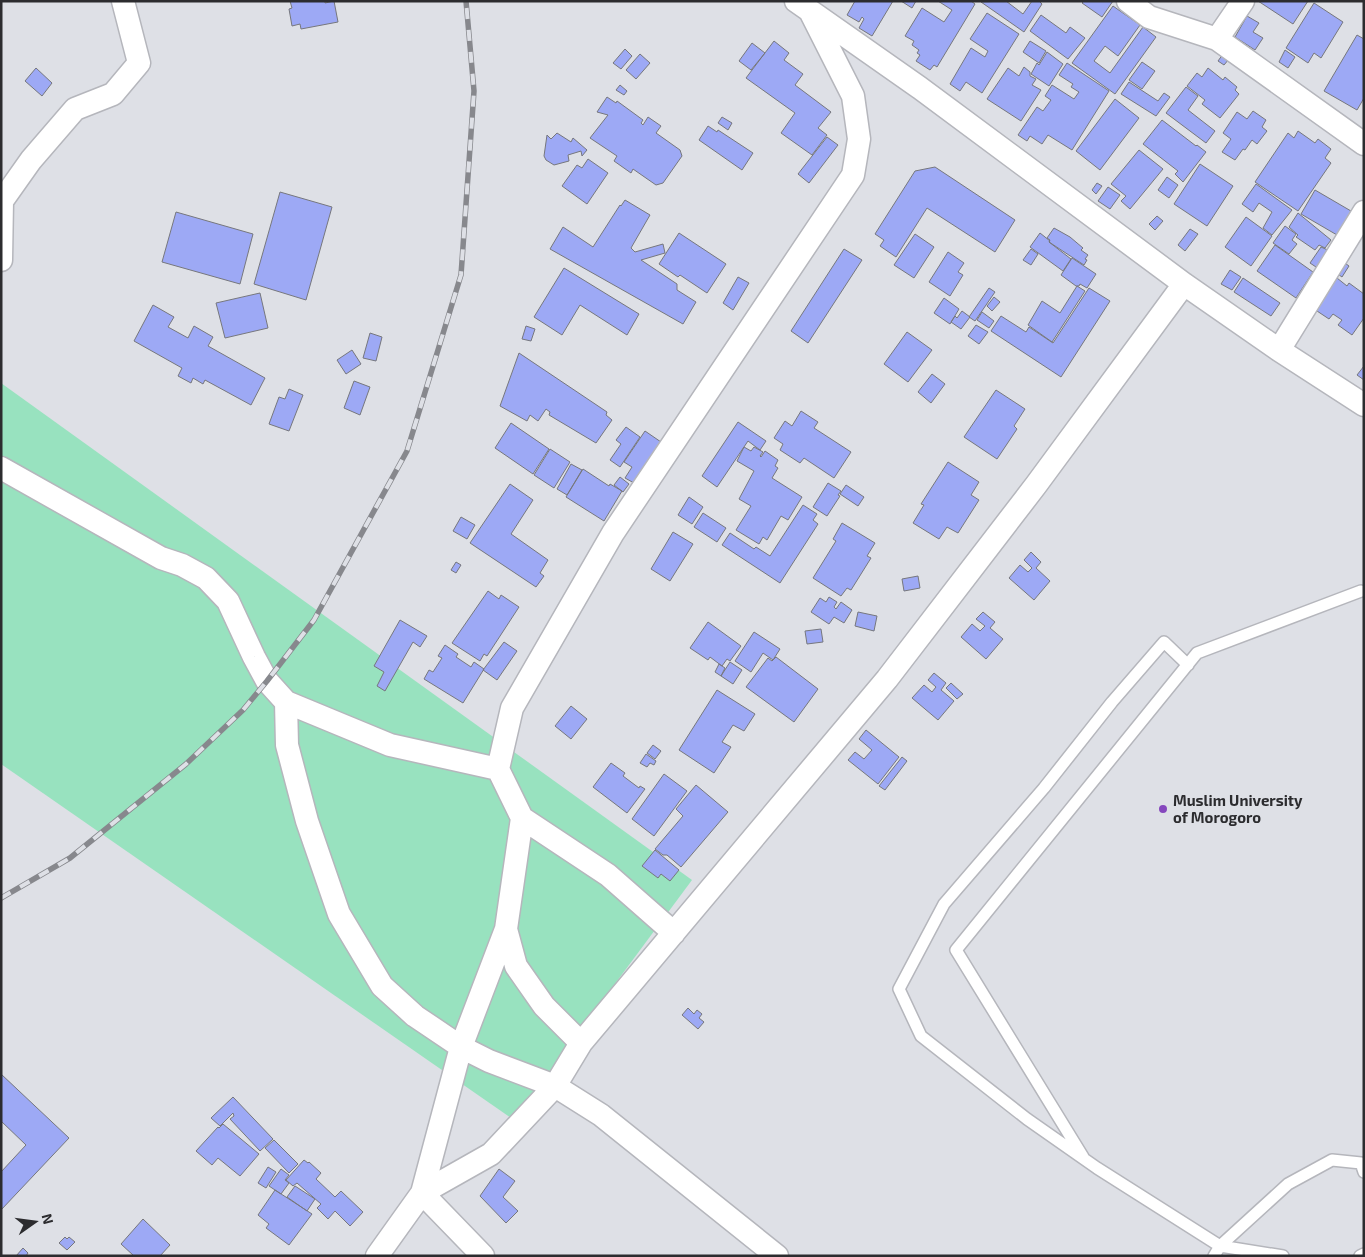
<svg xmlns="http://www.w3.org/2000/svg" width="1365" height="1257" viewBox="0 0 1365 1257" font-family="'Exo 2',sans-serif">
<rect width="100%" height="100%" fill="#dee0e6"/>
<path fill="#98e2bf" d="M1 383 692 880 514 1120 1 764Z"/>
<path fill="#9da9f5" stroke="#76777d" d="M290 1H325V3L334 1 338 22 301 29 300 24 292 26 289 9 292 8Z
M855 1H893L872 36 859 28 864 19 862 17 859 22 847 15Z
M901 1H916L912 8Z
M938 1H971L975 4 937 67 934 65 930 70 916 61 920 55 917 53 919 50 912 45 914 41 905 36 922 8 944 22 952 10Z
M1006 1 1023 14 1032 1H1039L1042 4 1024 32 981 2Z
M1084 1H1113L1102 17 1082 3Z
M1258 1H1308L1293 24Z
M1314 3 1343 22 1321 58 1314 53 1308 63 1286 48Z
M1113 6 1140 25 1118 56 1105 46 1094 61 1110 73 1143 27 1156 37 1115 94 1072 63Z
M987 13 1019 34 982 93 966 82 960 91 950 84 971 48 985 57 988 51 970 39Z
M1041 15 1066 33 1070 27 1085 38 1068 59 1030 31Z
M1247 16 1259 23 1253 32 1263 38 1255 50 1235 37Z
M1357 35 1364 39V98L1357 110 1324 91Z
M774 41 789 53 784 60 803 74 795 85 831 112 818 128 827 135 812 155 781 133 795 113 746 78Z
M1030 41 1046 51 1039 63 1023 52Z
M752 43 765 53 751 70 739 61Z
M625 49 632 56 621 69 613 63Z
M1285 50 1295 57 1288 68 1279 62Z
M1047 52 1063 64 1049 86 1031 74 1037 63 1039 65Z
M640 54 650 63 636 79 626 70Z
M1223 54 1229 59 1224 65 1218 61Z
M1142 62 1155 71 1142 89 1129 80Z
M1067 63 1109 91 1072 150 1048 135 1042 144 1030 136 1027 141 1018 135 1037 107 1043 111 1051 100 1045 96 1052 85 1074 99 1079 92 1071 87 1073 84 1059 75Z
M1024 67 1030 72V76L1036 79 1032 85 1041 90 1021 121 987 99 1008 68 1019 76Z
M36 68 52 83 42 96 25 81Z
M1208 68 1223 80 1225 77 1237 87 1235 90 1239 94 1220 118 1202 104 1205 100 1187 86 1197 73 1202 77Z
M1129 82 1158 101 1164 93 1170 97 1156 116 1121 94Z
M620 85 627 91 624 95 616 90Z
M1186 87 1198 96 1188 110 1215 131 1206 143 1166 113Z
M607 97 616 103 617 101 643 120 641 123 643 125 648 117 661 126 656 133 680 150 682 156 663 183 656 185 633 169 631 173 614 161 617 156 590 138 608 115 597 112Z
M1115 99 1139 118 1100 170 1076 151Z
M1253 111 1266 120 1262 127 1267 131 1257 144 1252 140 1245 150 1243 149 1235 160 1222 152 1231 139 1223 133 1237 112 1247 119Z
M722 117 732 123 728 130 718 123Z
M1162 120 1196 146 1197 145 1206 152 1183 182 1175 174 1178 171 1143 144Z
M708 126 717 132 718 130 753 153 742 170 699 140Z
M1298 131 1315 143 1318 139 1331 149 1325 158 1331 163 1298 211 1255 182 1288 133 1294 138Z
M557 133 571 142 573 138 587 150 582 156 581 151 568 155 569 161 554 165 546 160 544 156 547 135 551 139Z
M827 137 838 145 809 183 798 174Z
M1139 150 1163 169 1130 209 1121 201 1126 196 1111 184Z
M588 159 608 173 587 204 562 186 577 165 582 168Z
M1200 164 1233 186 1207 226 1174 204Z
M935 167 1015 220 995 252 927 208 896 257 880 246 884 240 875 234 915 171Z
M1167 177 1178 185 1169 198 1158 190Z
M1097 183 1102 186 1096 194 1092 190Z
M1256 184 1292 210 1272 235 1263 228 1272 212 1259 203 1253 212 1242 204Z
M1108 187 1120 195 1110 209 1098 201Z
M1315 190 1351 211 1337 235 1301 214Z
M280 192 332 207 306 300 254 284Z
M625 200 650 215 631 248 635 252 663 244 665 253 641 260 677 284V290L696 302 683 324 550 249 563 227 593 247 620 205 621 206Z
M176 212 253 234 240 284 162 262Z
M1298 213 1331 240 1325 248 1319 245 1315 250 1296 237 1298 235 1289 227Z
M1157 216 1163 221 1155 230 1149 224Z
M1246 217 1272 236 1251 266 1225 247Z
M1285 226 1296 234 1292 240 1297 244 1289 254 1273 243Z
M1054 228 1070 237 1083 248 1081 250 1088 255 1085 259 1087 260 1084 265 1049 242 1050 240 1047 238Z
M1190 229 1198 234 1185 251 1178 245Z
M679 233 726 264 707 293 680 275 678 277 659 264Z
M1040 233 1050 241 1049 242 1071 259 1063 271 1030 247Z
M915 234 934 247 914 278 894 265Z
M1275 245 1313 272 1296 298 1257 271Z
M1321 247 1330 251 1319 269 1310 263Z
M844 249 862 260 808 343 791 331Z
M1031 249 1038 254 1031 265 1023 260Z
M948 252 964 263 958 272 963 275 950 296 929 282Z
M1072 258 1096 274 1087 288 1080 284 1079 286H1076L1061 275Z
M1342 261 1349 266 1342 277 1335 272Z
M564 268 639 314 627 335 580 305 562 335 534 317Z
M1230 270 1241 277 1232 290 1221 284Z
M738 277 749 283 733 310 723 303Z
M1243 278 1280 303 1271 316 1234 292Z
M1337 278 1347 286 1349 283 1364 294V318L1352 335 1338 325 1342 320 1333 314 1329 319 1314 309 1329 287 1330 288Z
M1077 286 1085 291 1052 342 1028 325 1042 301 1060 313Z
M989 288 995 292 975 321 969 317Z
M1089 288 1110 301 1061 377 991 331 1001 316 1026 332 1029 327 1053 343Z
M260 293 268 328 225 338 216 303Z
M994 297 1000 302 992 311 987 306Z
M944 298 959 309 950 324 934 313Z
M153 305 174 317 168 327 188 338 194 326 213 337 208 346 265 378 251 405 205 380 203 384 193 378 191 383 178 376 182 368 134 341Z
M962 311 970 317 961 329 951 322 955 316 957 318Z
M982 312 994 321 989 328 977 320Z
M976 325 988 332 979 344 968 336Z
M526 326 535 329 531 341 522 339Z
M907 332 932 350 908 382 884 364Z
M370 333 382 337 376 361 363 358Z
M352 350 361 364 346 374 337 360Z
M519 353 607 412 606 415 612 420 596 443 549 415 550 412 546 409 538 421 530 415 527 421 500 406Z
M1364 366V380L1357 375Z
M932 374 945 384 931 403 918 392Z
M354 381 370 387 360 415 344 408Z
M289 389 303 395 289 431 269 424 279 397 285 399Z
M996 390 1025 409 1014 426 1017 429 997 459 964 437Z
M801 411 818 422 814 428 851 452 834 478 804 458 800 463 780 450 783 444 774 438 785 421 792 426Z
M738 422 766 441 760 450 748 441 717 487 702 476Z
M511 423 549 449 533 474 495 448Z
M626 427 640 437 620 467 610 460 621 444 616 440Z
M645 431 661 442 634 483 625 478 632 467 624 462Z
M744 447 751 451 754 447 763 452 760 456 761 457 765 451 778 460 775 466 778 468 772 478 802 497 788 520 781 516 767 540 763 537 759 544 736 530 751 506 739 499 754 471 737 461Z
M550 449 570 462 554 488 534 475Z
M948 462 979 482 971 495 979 500 958 533 947 527 939 539 913 523 924 505 921 504Z
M571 464 582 470 567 495 557 489Z
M583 469 609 486 610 484 622 491 604 521 566 497Z
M620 477 629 484 623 492 614 485Z
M828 483 841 491 838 495 840 496 827 516 813 507Z
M510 484 533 500 511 534 548 560 540 573 544 576 536 587 470 543Z
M846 485 864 497 858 506 840 494Z
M689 497 703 507 692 524 678 515Z
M803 505 817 514 813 520 818 524 780 583 722 545 730 533 754 549 756 547 770 556Z
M703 513 726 528 717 542 694 527Z
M461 517 475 525 467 539 453 531Z
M842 523 875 543 867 556 871 558 851 590 847 588 841 596 813 578 836 541 833 539Z
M673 532 693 544 670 581 651 569Z
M1031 552 1041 562 1036 568 1050 581 1034 600 1009 578 1020 565 1028 572 1032 568 1024 560Z
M456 562 461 565 456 573 451 570Z
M918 576 920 588 904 591 902 579Z
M488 591 499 599 501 595 519 607 487 656 484 654 480 661 452 643Z
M829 597 837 602 834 607 836 609 841 602 852 610 844 623 834 617 829 624 811 612 820 598 826 602Z
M858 612 877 616 874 631 855 626Z
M983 612 995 622 990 628 1003 639 986 659 961 637 972 624 980 631 985 626 976 619Z
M400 620 427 636 420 647 413 642 385 691 377 686 384 672 374 666Z
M708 622 741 646 730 661 727 659 722 666 710 657 708 660 690 648Z
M821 629 823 642 807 644 805 631Z
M754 632 780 649 773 660 763 653 751 672 735 661Z
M504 642 517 651 497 680 483 670Z
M445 645 458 654 456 657 471 667 474 662 484 669 463 703 424 679 429 670 433 672 442 658 438 656Z
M776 657 818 689 794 722 746 687 768 658 772 661Z
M730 662 742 670 733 684 721 676Z
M719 664 725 668 721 676 715 672Z
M934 673 946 683 941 690 954 701 938 720 912 698 924 685 932 692 936 687 928 680Z
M951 683 963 694 957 699 946 688Z
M717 690 755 714 744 731 733 725 722 742 731 747 714 773 679 750Z
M571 706 587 719 571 739 555 726Z
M866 730 899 757 878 784 848 760 855 752 864 759 872 750 859 739Z
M653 745 661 751 655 759 647 753Z
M646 754 656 761 654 765 650 763 647 767 640 763Z
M902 757 907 761 885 790 879 786Z
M611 763 625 773 623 776 639 788 640 786 645 789 627 813 593 787Z
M664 774 687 791 654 836 632 819Z
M696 785 728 812 681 867 667 855H663L655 849 683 816 676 809Z
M655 850 679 870 670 881 661 874 658 878 642 866Z
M688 1008 694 1014 697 1010 702 1014 699 1018 704 1022 698 1029 682 1015Z
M1 1074 69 1138 1 1210V1172L26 1145 1 1121Z
M233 1097 273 1139 260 1151 230 1119 234 1116 233 1113 220 1126 211 1118Z
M223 1124 259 1154 240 1176 218 1158 212 1165 196 1151 218 1127 219 1128Z
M274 1140 298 1164 289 1173 265 1148Z
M304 1160 308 1163 309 1162 321 1173 316 1179 335 1197 341 1191 363 1212 350 1226 335 1211 328 1219 317 1208 321 1204 297 1183 293 1186 286 1180Z
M268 1167 276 1172 266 1188 258 1183Z
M281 1169 289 1175 285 1180 289 1183 281 1194 269 1186Z
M499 1169 515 1181 503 1197 518 1211 506 1223 480 1196Z
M295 1186 315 1199 307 1211 287 1197Z
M275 1190 312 1214 289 1245 266 1228 269 1224 258 1215Z
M143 1219 170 1245 160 1256H134L121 1244Z
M65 1237 67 1239 69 1237 75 1242 67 1250 59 1243Z
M23 1248 28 1253 26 1256H16Z"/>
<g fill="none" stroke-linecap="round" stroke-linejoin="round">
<g stroke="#b5b6bc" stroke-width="14">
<path id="lane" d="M1188 665 1164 642 1112 702 1044 788 944 904 899 989 921 1036 1027 1119 1097 1168 1220 1246 1283 1256
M1083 1157 956 950 1197 653 1361 591
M1214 1256 1220 1246 1288 1184 1332 1160 1361 1163 1364 1172
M1360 1256 1364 1254"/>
</g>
<g stroke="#b5b6bc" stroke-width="25">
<path id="street" d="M796 1 920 88 1184 284 1279 350 1364 405
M1128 1 1149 17 1217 39 1364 144
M1217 39 1243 1
M1 260 2 201 31 160 75 109 113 94 139 63 123 1
M1279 350 1364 212
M1 468 161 558 182 565 206 578 228 601 254 657 267 681 286 702 390 745 498 769 522 818 608 875 674 933
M286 702 287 745 307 821 339 914 382 986 415 1016 461 1047 489 1061 555 1086 601 1115 777 1256
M498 769 512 708 613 533 853 175 859 139 853 96 810 11
M506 929 516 966 544 1006 581 1043
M377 1256 422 1193 491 1154 555 1086 581 1043 887 679 1036 485 1184 284
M483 1256 422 1193 461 1047 506 929 522 818"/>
</g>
<use href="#lane" stroke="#fff" stroke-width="11"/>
<use href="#street" stroke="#fff" stroke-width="22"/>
<g stroke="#87888d" stroke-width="5.5">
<path id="rail" d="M1 898 70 858 186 764 243 710 267 681 314 620 407 451 461 275 474 91 466 1"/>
</g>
<use href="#rail" stroke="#dee0e6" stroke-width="4" stroke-dasharray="11" stroke-linecap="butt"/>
</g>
<circle fill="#8547bd" stroke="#dee0e6" stroke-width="2" cx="1163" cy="809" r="5"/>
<g text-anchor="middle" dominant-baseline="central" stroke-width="4" stroke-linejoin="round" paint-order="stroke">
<g font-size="15" font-weight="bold" fill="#2c2c2f" stroke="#dee0e6" text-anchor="start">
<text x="1173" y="800">Muslim University<tspan x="1173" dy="17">of Morogoro</tspan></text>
</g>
</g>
<rect width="1365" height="1257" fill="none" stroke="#2c2c2f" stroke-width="5"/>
<g transform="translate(35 1222) rotate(76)" stroke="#dee0e6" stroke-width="4" paint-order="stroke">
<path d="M0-4L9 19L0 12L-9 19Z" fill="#2c2c2f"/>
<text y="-8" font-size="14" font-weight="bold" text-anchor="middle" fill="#2c2c2f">N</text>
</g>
</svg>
